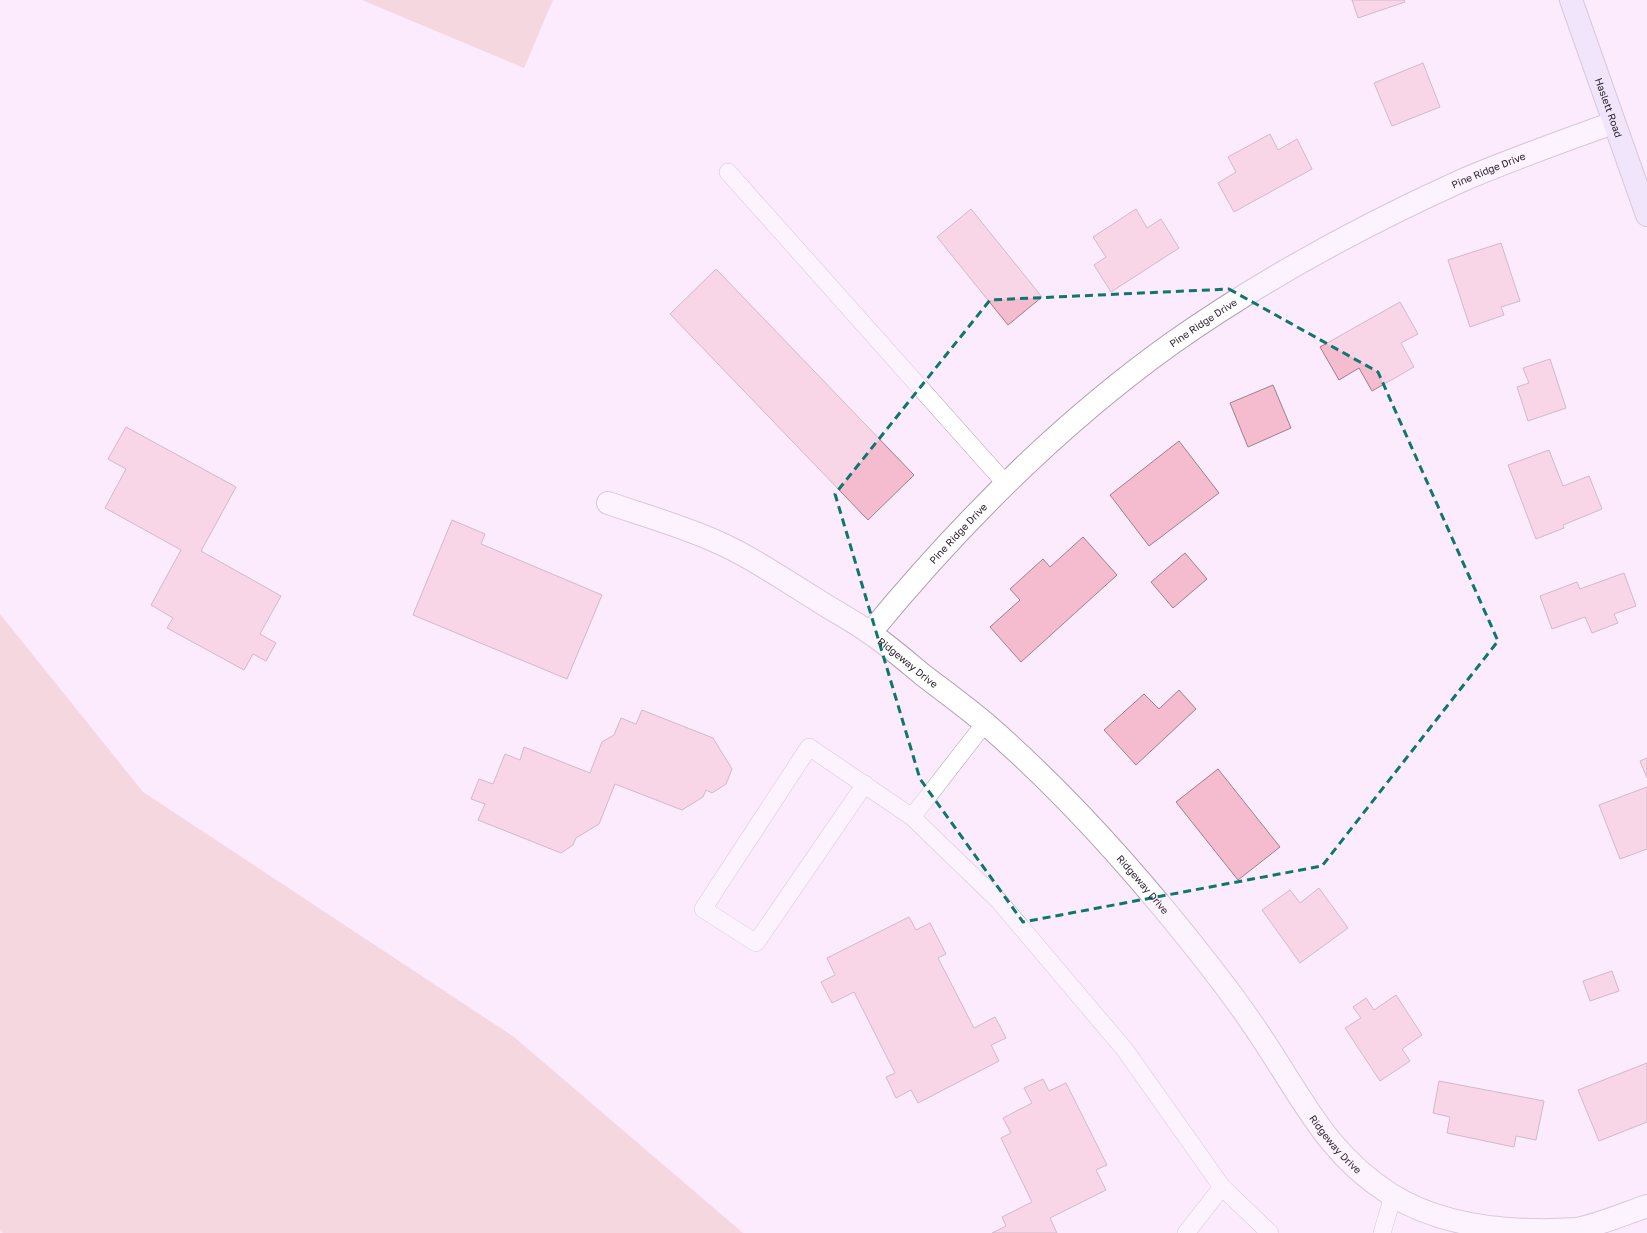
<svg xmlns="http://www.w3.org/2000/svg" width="1647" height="1233" viewBox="0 0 1647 1233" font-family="'Golos Text',sans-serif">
<rect width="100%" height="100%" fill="#fceafd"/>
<path fill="#edc2ba" d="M362 0H553L524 68Z
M0 614 143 792 514 1037 743 1233H3L0 1231Z"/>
<path fill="#f5bccf" stroke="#9d8089" d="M1352 0H1404L1405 2 1358 18Z
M1423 63 1440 107 1392 126 1374 83Z
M1270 134 1278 150 1297 139 1312 169 1234 212 1218 183 1236 172 1228 157Z
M971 209 1042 297 1008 325 937 237Z
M1136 209 1147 228 1161 219 1179 248 1111 292 1094 265 1106 257 1093 237Z
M1501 243 1520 301 1501 307 1504 315 1470 327 1448 260Z
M716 269 914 475 868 520 670 314Z
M1400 302 1418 334 1401 343 1414 367 1372 391 1359 368 1339 380 1320 347Z
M1550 359 1566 408 1528 421 1517 387 1529 383 1523 368Z
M1273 385 1291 428 1248 447 1230 403Z
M126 427 236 487 201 551 281 596 260 634 276 643 266 661 253 654 244 670 167 628 173 618 151 605 181 550 105 508 126 469 108 459Z
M1179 441 1219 493 1149 546 1110 495Z
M1549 450 1563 486 1589 476 1602 509 1563 525 1564 528 1536 539 1508 465Z
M452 520 485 534 481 544 602 595 567 679 413 615Z
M1083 537 1117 575 1021 662 990 627 1020 600 1010 589 1043 559 1050 567Z
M1185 553 1207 579 1173 608 1151 582Z
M1624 573 1636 606 1614 614 1618 623 1592 633 1585 617 1552 629 1540 596 1577 582 1580 589Z
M1179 690 1196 709 1136 765 1104 730 1144 694 1159 709Z
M642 710 713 738 732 769 726 784 712 793 706 790 703 797 682 810 615 784 599 824 576 838 573 845 561 853 478 820 485 804 471 799 479 779 493 784 505 754 520 760 524 747 590 773 602 742 614 735 621 718 636 724Z
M1647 758V778L1640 761Z
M1218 769 1280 847 1238 880 1176 802Z
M1647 787V849L1620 859 1599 805Z
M1319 888 1348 928 1300 963 1262 910 1290 890 1300 903Z
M909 917 916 930 930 923 946 954 938 958 974 1028 995 1017 1006 1038 991 1045 999 1061 918 1103 911 1090 896 1098 886 1077 895 1073 854 992 832 1003 821 982 835 975 827 958Z
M1612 971 1619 991 1590 1001 1583 981Z
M1396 995 1422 1035 1402 1049 1410 1061 1380 1081 1345 1028 1361 1018 1353 1007 1366 998 1374 1010Z
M1647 1063V1122L1599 1141 1578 1090Z
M1043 1079 1049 1091 1066 1083 1107 1165 1096 1170 1106 1190 1050 1218 1057 1233H992L1006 1226 1002 1217 1032 1202 1001 1138 1011 1133 1003 1118 1032 1103 1024 1088Z
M1439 1081 1544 1101 1536 1140 1516 1136 1514 1147 1447 1133 1450 1117 1433 1113Z"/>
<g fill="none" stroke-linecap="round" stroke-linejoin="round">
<g stroke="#b09cb2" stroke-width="18">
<path id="lane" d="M728 172 1006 484
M865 784 756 943 703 909 809 747 912 817 999 901 1125 1050 1222 1187
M912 817 985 723
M1186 1233 1222 1187 1270 1233
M1382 1233 1393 1196"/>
</g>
<g stroke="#b09cb2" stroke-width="24">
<g id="street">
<path id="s1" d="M608 503C643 515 681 526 715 541 748 555 783 579 814 598 832 610 852 620 870 633 889 646 906 661 923 675 944 691 966 707 986 724 1069 796 1142 879 1209 965 1231 993 1252 1022 1271 1052 1308 1109 1331 1156 1390 1194 1444 1228 1514 1233 1577 1229 1601 1224 1624 1214 1647 1206"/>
<path id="s2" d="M870 633C958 526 1058 425 1171 344 1262 280 1361 226 1463 180 1512 159 1563 141 1613 123"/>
</g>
</g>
<g stroke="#b09cb2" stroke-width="24">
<g id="secondary">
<path id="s3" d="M1571 0 1647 215"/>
</g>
</g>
<use href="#lane" stroke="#fff" stroke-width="17"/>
<use href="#street" stroke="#fff" stroke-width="22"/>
<use href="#secondary" stroke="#e4e0f8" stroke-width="22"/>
</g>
<path d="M0 0H1647V1233H0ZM1229 289 1378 372 1498 641 1322 866 1023 922 920 779 835 494 990 300Z" fill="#fceafd" fill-opacity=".55" fill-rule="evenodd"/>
<path fill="none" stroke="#0f766e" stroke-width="3" stroke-dasharray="8 5" stroke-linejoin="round" d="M1229 289 1378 372 1498 641 1322 866 1023 922 920 779 835 494 990 300Z"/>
<g text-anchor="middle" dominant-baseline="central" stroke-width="3.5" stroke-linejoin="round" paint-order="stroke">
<g font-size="10" fill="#2a222b" stroke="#fefefe">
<text stroke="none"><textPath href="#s3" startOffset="114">Haslett Road</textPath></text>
<text stroke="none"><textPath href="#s2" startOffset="781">Pine Ridge Drive</textPath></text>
<text stroke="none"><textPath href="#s2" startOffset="457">Pine Ridge Drive</textPath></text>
<text stroke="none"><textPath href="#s2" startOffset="133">Pine Ridge Drive</textPath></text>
<text stroke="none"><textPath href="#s1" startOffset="342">Ridgeway Drive</textPath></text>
<text stroke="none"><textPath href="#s1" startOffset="666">Ridgeway Drive</textPath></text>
<text stroke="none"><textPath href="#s1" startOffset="990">Ridgeway Drive</textPath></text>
</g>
</g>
</svg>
